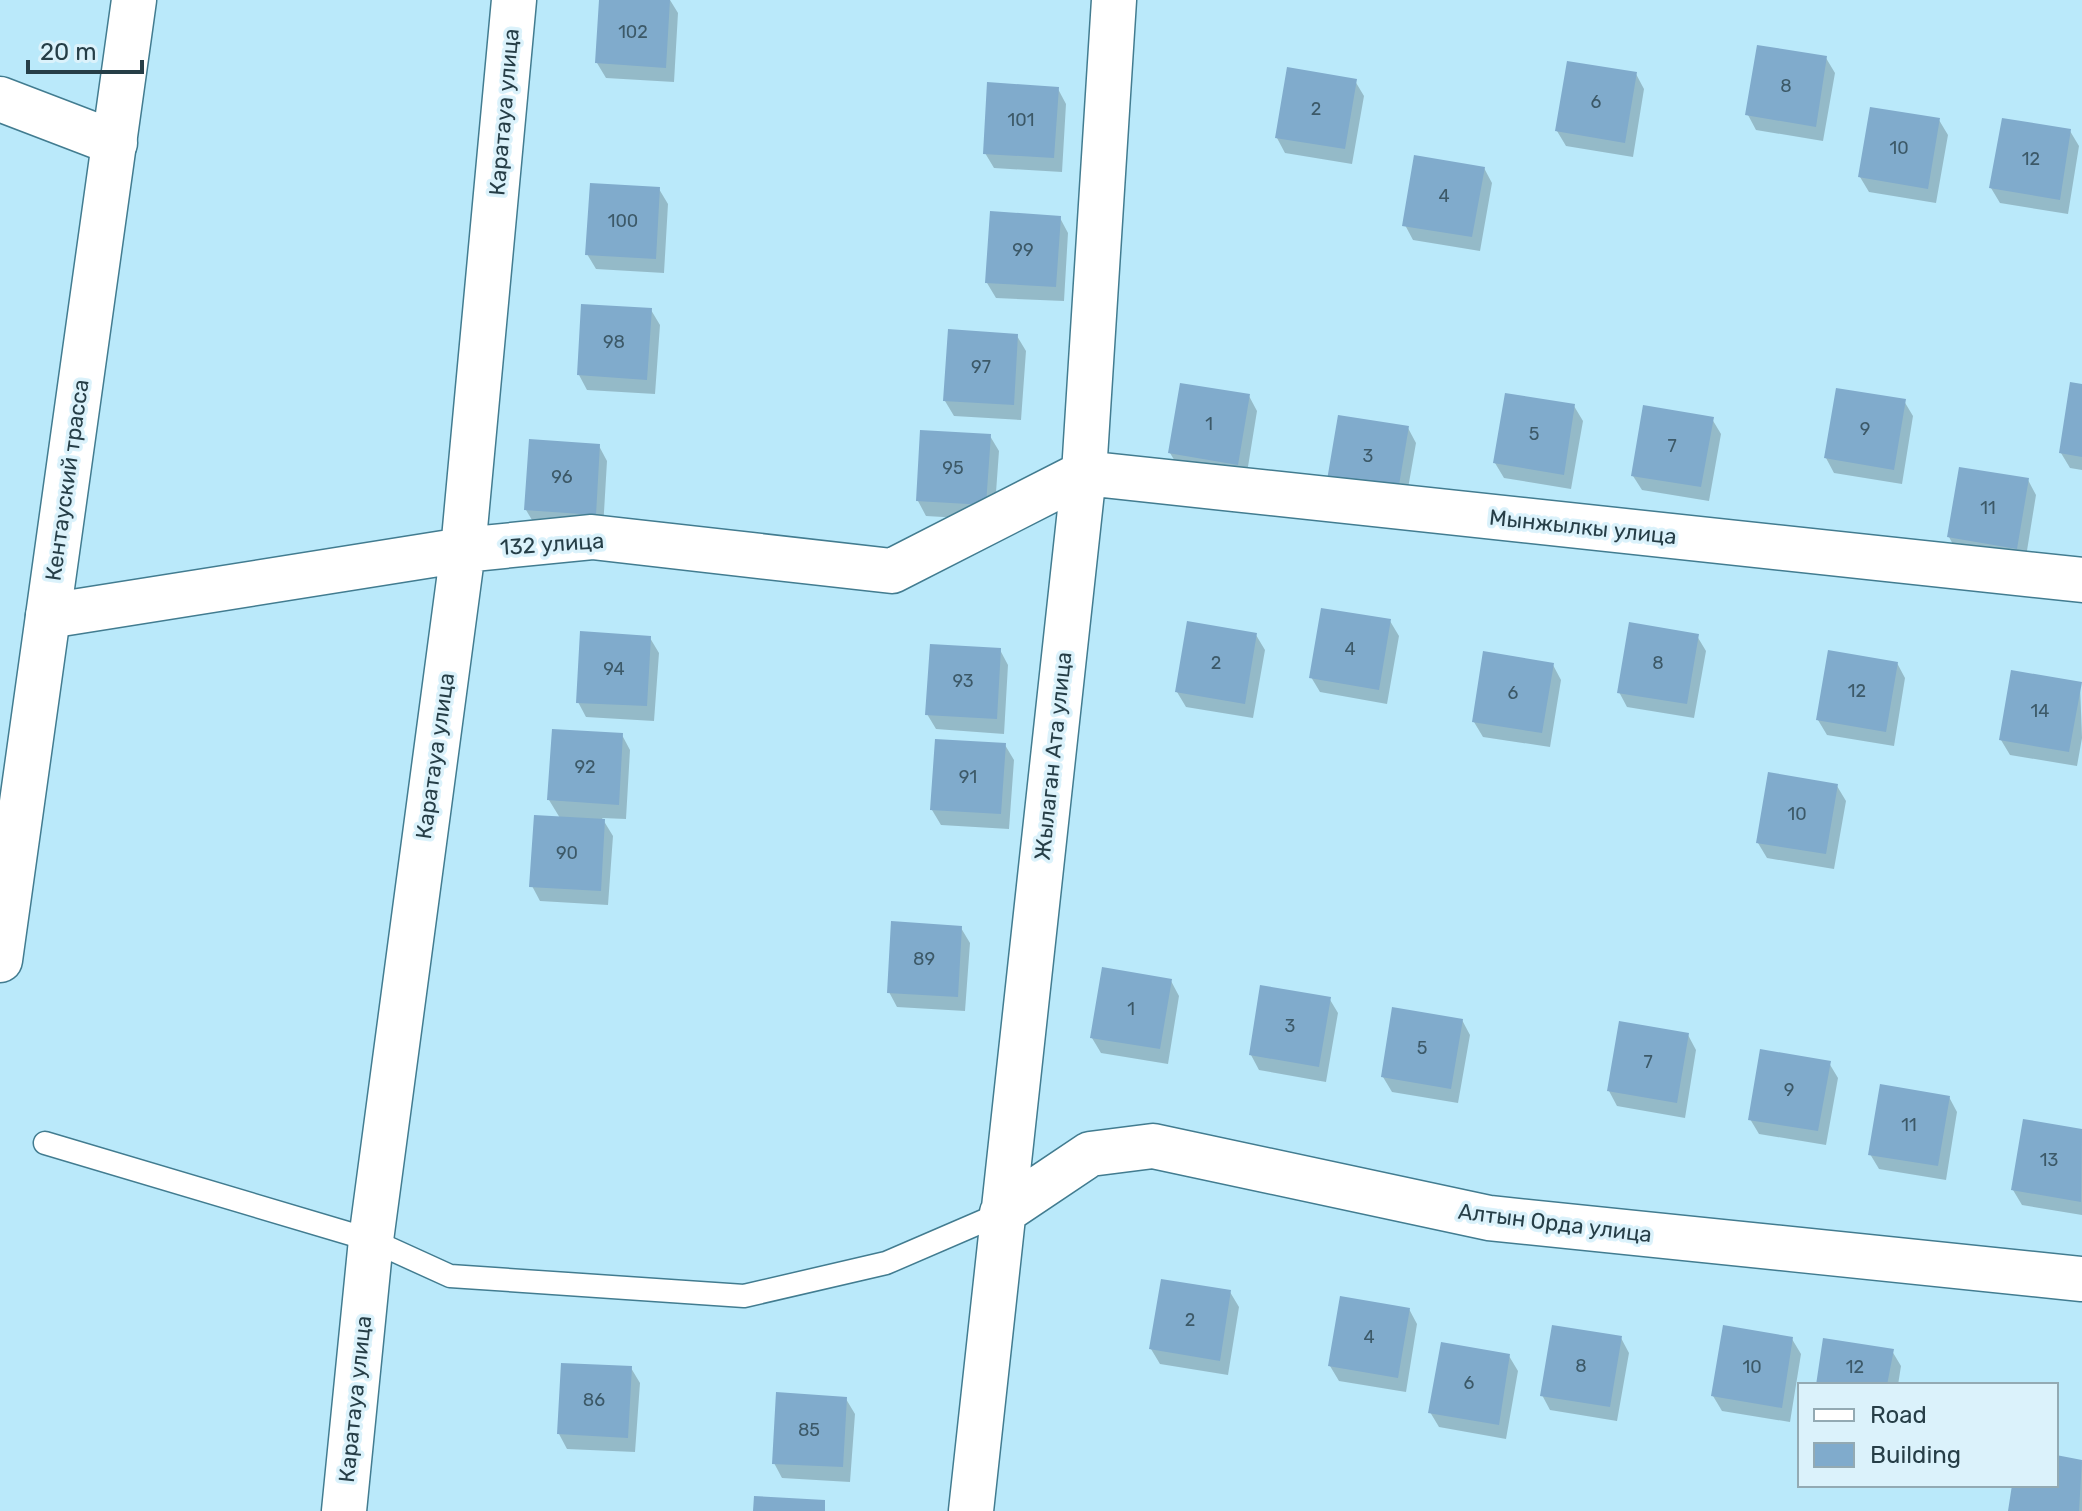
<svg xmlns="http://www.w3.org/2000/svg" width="2082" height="1511" viewBox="0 0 2082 1511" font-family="Rubik,sans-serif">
<rect width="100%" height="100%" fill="#bae9fa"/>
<path fill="#0003" d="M601 0H670L678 13 674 82 606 78 597 63Z
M1826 58 1835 73 1823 141 1756 130 1748 115Z
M1636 74 1644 89 1633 157 1566 146 1557 131Z
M1355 81 1364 96 1352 164 1285 153 1277 138Z
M1058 89 1066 104 1062 172 994 168 985 153Z
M1939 120 1948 135 1936 203 1869 192 1860 177Z
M2070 131 2079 146 2068 214 2000 203 1991 188Z
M1484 168 1492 183 1480 251 1413 240 1405 225Z
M659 189 668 204 664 273 596 269 587 254Z
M1060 218 1068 233 1064 301 996 298 987 283Z
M651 310 660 325 655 394 587 390 579 375Z
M1017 336 1026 351 1021 420 954 416 945 401Z
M2082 386V470L2070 468 2061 453Z
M1249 396 1257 411 1246 479 1179 468 1170 453Z
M1904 401 1913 416 1902 484 1834 473 1826 458Z
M1574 406 1583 421 1571 489 1504 478 1495 463Z
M1712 419 1721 434 1709 501 1642 490 1633 476Z
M1408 428 1416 443 1404 511 1337 500Z
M990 436 999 451 994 520 926 516 918 501Z
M599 446 607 461 603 529 535 525 526 510Z
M2028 480 2036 495 2025 563 1957 552 1949 537Z
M1390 621 1399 636 1387 704 1320 692 1311 677Z
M1256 635 1265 650 1253 718 1186 707 1177 692Z
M1697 636 1706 651 1694 718 1627 707 1619 692Z
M650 638 659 653 654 721 586 717 578 702Z
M1000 650 1008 665 1004 734 936 729 927 714Z
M1897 663 1905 678 1894 746 1827 735 1818 720Z
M1553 665 1561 680 1550 747 1483 737 1474 722Z
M2080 684 2082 738 2077 766 2010 755 2001 740Z
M622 735 630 750 626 819 602 818 613 836 608 905 540 901 532 886 560 818 549 800Z
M1005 745 1014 760 1009 829 941 825 932 810Z
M1837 786 1846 801 1834 869 1767 858 1758 843Z
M961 928 970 943 965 1011 897 1007 889 992Z
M1171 981 1179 996 1168 1064 1101 1053 1092 1038Z
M1329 998 1338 1013 1326 1082 1259 1070 1251 1055Z
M1462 1020 1470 1035 1458 1103 1392 1092 1383 1077Z
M1688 1035 1696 1050 1685 1118 1617 1106 1609 1091Z
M1829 1063 1838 1078 1826 1145 1759 1134 1750 1119Z
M1949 1097 1957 1112 1946 1180 1879 1169 1870 1154Z
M2025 1121 2082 1131V1215L2022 1205 2013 1190Z
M1230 1292 1239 1307 1228 1375 1160 1364 1151 1349Z
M1409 1309 1417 1324 1406 1392 1339 1381 1330 1366Z
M1621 1338 1629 1353 1617 1421 1550 1410 1542 1395Z
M1792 1339 1801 1354 1790 1422 1722 1411 1713 1396Z
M1892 1351 1901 1366 1898 1385H1818Z
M1509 1356 1518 1371 1506 1439 1439 1427 1430 1412Z
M631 1368 640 1383 635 1452 567 1449 559 1434Z
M846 1399 855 1414 850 1482 782 1478 774 1463Z
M2056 1457 2082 1462V1511H2010L2014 1485H2056Z"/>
<path fill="#80abcc" d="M599 0H670L666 68 595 63Z
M1757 45 1827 56 1816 127 1745 115Z
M1567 61 1637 72 1625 143 1555 131Z
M1287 67 1357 79 1345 149 1275 138Z
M987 82 1059 87 1054 158 983 154Z
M1870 107 1940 118 1928 189 1858 177Z
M2002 118 2071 129 2060 200 1989 188Z
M1414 155 1485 167 1472 237 1402 226Z
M590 183 660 187 656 259 585 255Z
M990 211 1061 216 1056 287 985 283Z
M581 304 652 308 647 380 577 375Z
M948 329 1018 334 1014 405 943 401Z
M2070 382 2082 384V457L2059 453Z
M1180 383 1250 394 1238 465 1168 453Z
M1836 388 1906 399 1894 470 1824 458Z
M1505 393 1575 404 1564 475 1493 463Z
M1643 405 1714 417 1701 487 1631 476Z
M1338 415 1409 426 1397 497 1326 486Z
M920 430 991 434 986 505 916 501Z
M529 439 600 444 596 515 524 510Z
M1959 467 2029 478 2017 549 1947 537Z
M1321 608 1391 619 1379 690 1309 678Z
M1187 621 1257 633 1245 704 1175 692Z
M1629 622 1699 634 1687 704 1617 693Z
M580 631 651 636 647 706 576 703Z
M930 644 1001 648 997 719 925 715Z
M1828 650 1898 662 1886 732 1816 720Z
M1483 651 1554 663 1542 733 1472 722Z
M2011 670 2082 682 2069 752 1999 740Z
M552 729 623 733 619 805 547 800Z
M935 739 1006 743 1001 814 930 810Z
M1768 772 1838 784 1826 854 1756 843Z
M534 815 605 819 601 891 529 887Z
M891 921 962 926 958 997 887 993Z
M1102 967 1172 979 1160 1049 1090 1038Z
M1260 985 1331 997 1319 1067 1249 1055Z
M1392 1007 1463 1019 1451 1089 1381 1077Z
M1619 1021 1689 1033 1677 1103 1607 1091Z
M1760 1049 1831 1061 1818 1131 1748 1120Z
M1880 1084 1950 1096 1938 1166 1868 1155Z
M2023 1119 2082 1129 2081 1202 2011 1190Z
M1161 1279 1231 1290 1220 1361 1149 1349Z
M1340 1296 1410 1308 1398 1378 1328 1366Z
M1552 1325 1622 1336 1610 1407 1540 1396Z
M1723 1325 1793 1337 1782 1408 1711 1396Z
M1823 1338 1894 1349 1887 1385H1816Z
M1441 1342 1510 1354 1499 1425 1428 1413Z
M561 1363 632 1366 628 1438 557 1434Z
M776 1392 847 1397 843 1467 772 1464Z
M2056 1455 2082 1460 2079 1511H2008L2012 1485H2056Z
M754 1496 825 1500V1511H753Z"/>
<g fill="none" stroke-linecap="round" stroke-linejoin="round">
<g stroke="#427c90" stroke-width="25">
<path id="service" d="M45 1143 371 1240 450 1276 744 1296 886 1263 1002 1213"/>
</g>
<g stroke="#427c90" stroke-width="47">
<path id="minor" d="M0 99 115 143
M48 616 463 550 592 537 892 571 1084 473 2082 580
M1002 1213 1090 1154 1153 1146 1489 1218 2082 1279
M344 1511 371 1240 463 550 514 0
M971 1511 1084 473 1114 0"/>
</g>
<g stroke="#427c90" stroke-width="47">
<path id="secondary" d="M0 960 134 0"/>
</g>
<use href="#service" stroke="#fff" stroke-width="22"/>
<use href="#minor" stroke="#fff" stroke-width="44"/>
<use href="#secondary" stroke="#fff" stroke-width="44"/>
</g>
<g text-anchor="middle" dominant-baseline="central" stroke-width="7" stroke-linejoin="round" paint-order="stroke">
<g font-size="18" fill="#3c5968">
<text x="633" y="32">102</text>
<text x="1786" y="86">8</text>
<text x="1596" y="102">6</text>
<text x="1316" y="109">2</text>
<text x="1021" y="120">101</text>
<text x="1899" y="148">10</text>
<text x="2031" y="159">12</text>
<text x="1444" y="196">4</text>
<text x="623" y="221">100</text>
<text x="1023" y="250">99</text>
<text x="614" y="342">98</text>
<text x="981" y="367">97</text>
<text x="1209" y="424">1</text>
<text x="1865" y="429">9</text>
<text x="1534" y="434">5</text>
<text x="1672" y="446">7</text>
<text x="1368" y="456">3</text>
<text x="953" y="468">95</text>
<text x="562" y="477">96</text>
<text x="1988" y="508">11</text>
<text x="1350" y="649">4</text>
<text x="1216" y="663">2</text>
<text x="1658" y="663">8</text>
<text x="614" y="669">94</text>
<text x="963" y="681">93</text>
<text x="1857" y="691">12</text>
<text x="1513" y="693">6</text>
<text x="2040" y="711">14</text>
<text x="585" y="767">92</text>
<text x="968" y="777">91</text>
<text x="1797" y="814">10</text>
<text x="567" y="853">90</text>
<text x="924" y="959">89</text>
<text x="1131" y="1009">1</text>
<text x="1290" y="1026">3</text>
<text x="1422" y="1048">5</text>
<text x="1648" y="1062">7</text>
<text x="1789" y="1090">9</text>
<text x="1909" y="1125">11</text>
<text x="2049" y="1160">13</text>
<text x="1190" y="1320">2</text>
<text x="1369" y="1337">4</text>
<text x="1581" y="1366">8</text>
<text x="1752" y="1367">10</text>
<text x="1855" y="1367">12</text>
<text x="1469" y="1383">6</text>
<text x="594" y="1400">86</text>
<text x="809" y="1430">85</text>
</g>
<g font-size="22" fill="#263e47" stroke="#dbf2fb">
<text transform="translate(504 112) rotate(-85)">Каратауа улица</text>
<text transform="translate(67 480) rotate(-82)">Кентауский трасса</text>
<text transform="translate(1583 527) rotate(6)">Мынжылкы улица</text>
<text transform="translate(552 544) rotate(-4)">132 улица</text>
<text transform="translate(435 756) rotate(-82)">Каратауа улица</text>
<text transform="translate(1053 756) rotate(-84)">Жылаган Ата улица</text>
<text transform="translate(1555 1223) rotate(7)">Алтын Орда улица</text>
<text transform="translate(355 1399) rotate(-84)">Каратауа улица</text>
</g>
</g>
<rect x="1798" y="1383" width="260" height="104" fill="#dbf2fb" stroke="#93aab3" stroke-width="2"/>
<rect x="1814" y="1409" width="40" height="12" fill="#ffffff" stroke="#93aab3" stroke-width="2"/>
<text x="1870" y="1423" font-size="24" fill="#263e47">Road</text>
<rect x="1814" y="1443" width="40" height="24" fill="#80abcc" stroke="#93aab3" stroke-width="2"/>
<text x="1870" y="1463" font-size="24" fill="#263e47">Building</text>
<path d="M28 60v12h114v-12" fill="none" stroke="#263e47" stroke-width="4"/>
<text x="40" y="60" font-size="24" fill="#263e47" stroke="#dbf2fb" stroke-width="6" paint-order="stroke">20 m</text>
</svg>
